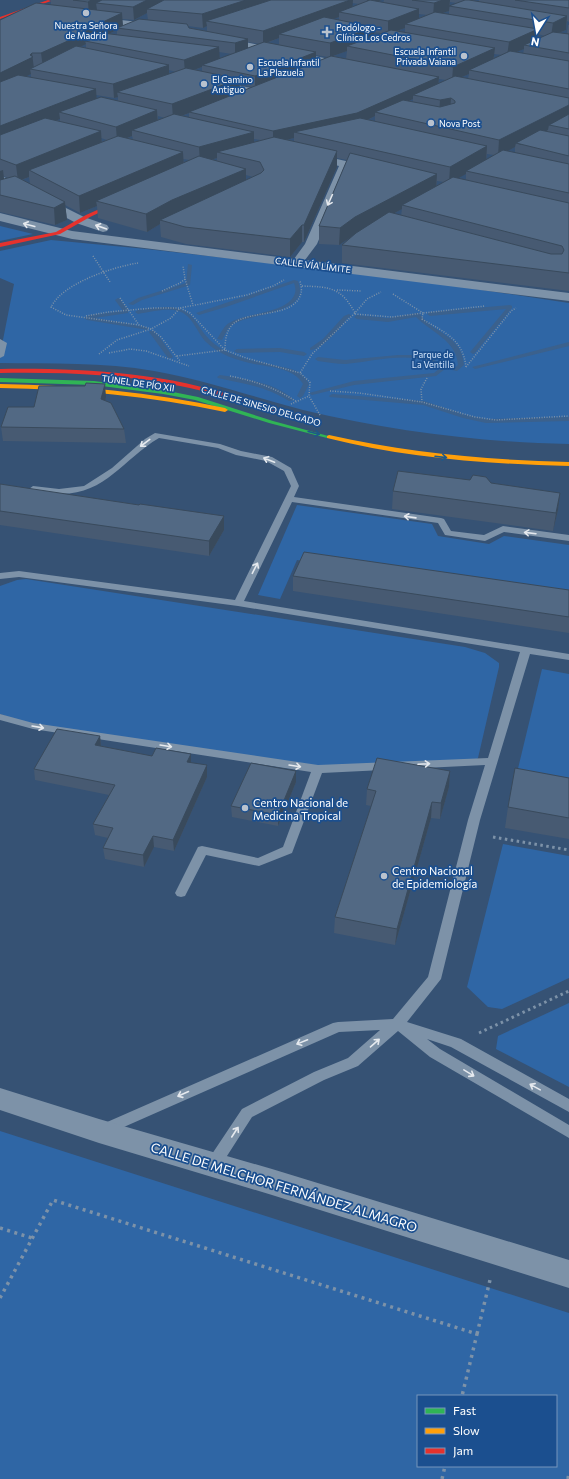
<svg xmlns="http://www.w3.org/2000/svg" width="569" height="1479" viewBox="0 0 569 1479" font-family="Commissioner,sans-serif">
<rect width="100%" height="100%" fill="#365274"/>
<path fill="#2f66a5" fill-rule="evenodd" d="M0 226 33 234 0 241Z
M51 240 146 249 262 262 442 284 569 303V444C476 442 393 431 303 410 253 397 205 380 154 371 103 362 51 364 0 363V355L14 284 0 278V251Z
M297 505 432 524 438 536 489 544 504 536 569 545V600L297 560 280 599 258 595Z
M26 579 465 647 485 653 499 663V667L478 758 476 760 318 769 34 726 0 714V586L17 580Z
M542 669 569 674V791L515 781Z
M503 844 569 856V978L502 1009 488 1007 467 987Z
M569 1003V1087L496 1049 498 1036Z
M0 1131 569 1313V1479H0ZM418 1396H556V1466H418Z"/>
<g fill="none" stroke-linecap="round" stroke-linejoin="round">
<path fill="#3b618d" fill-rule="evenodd" d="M188 264 192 265 190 285 142 300 133 305 128 304 138 298 186 283Z
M294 280 298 281C299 284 300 287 300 290 301 314 247 314 232 325 227 329 225 335 222 340L217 339C221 333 224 325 231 322 246 313 290 313 295 293 296 290 295 286 294 283L226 307 199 315 196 313Z
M118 298 120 299 128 310V313L95 318 146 327 148 328V330L87 320 84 318 90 315 123 311 115 300Z
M510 305 512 306V308L475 353 473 354 470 352 471 351 506 309 430 316 427 314 430 312Z
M166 307C196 308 193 323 210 340 226 356 251 360 273 365 282 367 293 368 301 374 305 377 307 380 309 384L303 396 300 398 297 396 303 384C294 368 270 367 254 364 237 360 219 355 206 342 198 334 193 317 181 312 169 307 151 312 138 314L135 312 138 310Z
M417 313 420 314C433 334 462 334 464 365L457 371 452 370 458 365C457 341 431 332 416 317L388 322 357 319 354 317 357 315 388 318Z
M349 314 352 316 348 318C340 327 322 351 310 350V348L323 339 344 316Z
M150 331H154L161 339 173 357 172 358H168L149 332Z
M569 342V346L475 369 472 367Z
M280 348 304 352 307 354 304 356 280 352 237 353 234 351 237 349Z
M398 355C416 355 433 354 445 369L436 376 354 385 312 395 309 393 354 381 434 373 439 369C421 348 371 362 346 364 337 364 327 362 318 361L315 359 318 357 345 360Z
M220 375C244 379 275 382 294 400L289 401C265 386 245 384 218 378L217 377Z
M332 394 424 401 466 415 486 419 569 417V421L486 423 463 418 423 405 330 397 329 396Z"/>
<path stroke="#7d92a8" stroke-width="1.5" stroke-dasharray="1 1.5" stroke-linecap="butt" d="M93 256 110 282
M138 263C113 267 63 283 51 307L66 315 139 325
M185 279 193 305
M302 286C330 287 341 287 355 313
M337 290 361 291
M162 291 180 283 185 279 183 266
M393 294 423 313
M120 298 139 325 151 329 161 337 180 361
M355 314 392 317 423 313
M86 316 108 312 153 308H180L190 313 225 350 246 358 300 373
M109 353 130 349 146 351 189 366
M99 354 117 340 151 329 171 318 180 308 247 295 273 286 284 280
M177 356 225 350C225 341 226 331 233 324 249 309 295 319 301 293 302 290 301 285 300 281
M466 367C463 339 444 332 422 319L423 313 485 306
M466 367 511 311 516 308
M230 376C255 381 276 388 297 402
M427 378 421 389 422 402 475 417 496 420 569 416
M330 391 359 393 422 402
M291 404 309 396
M320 415 309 396 310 382 300 373 312 354 355 313 367 299 381 292"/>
<path stroke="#7d92a8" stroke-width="3" stroke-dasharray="2.5 3.5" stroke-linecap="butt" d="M493 837 569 850
M479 1033 569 991"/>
<path stroke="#7d92a8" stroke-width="3.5" stroke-dasharray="3 4.5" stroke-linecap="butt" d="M0 1228 32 1238
M0 1298 53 1200 477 1334 462 1396
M477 1334 490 1280
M442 1479 445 1466
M568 1479 569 1472"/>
<path fill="#7d92a8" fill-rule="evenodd" d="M0 339 7 343 4 356 0 358Z
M155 433 220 444 241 451 272 457 291 468 299 486 294 497 441 518 444 519 451 531 484 535 503 526 569 535V541L504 532 485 541 445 535 438 523 292 502 244 601 569 654V660L530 654 480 820 441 979 407 1022 461 1039 569 1099V1112L451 1047 427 1039 440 1049 569 1125V1138L430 1057 398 1031 358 1066 324 1080 252 1117 218 1170 213 1171 208 1170 206 1165 208 1160 242 1109 314 1072 348 1058 380 1030 339 1032 108 1134 103 1136 98 1134 96 1130 98 1126 333 1023 338 1022 393 1019 428 977 468 820 485 765 322 773 292 853 259 866 206 855 185 896 181 897 177 896 175 893 198 847 202 846 258 858 283 847 311 772 33 729 0 720V714L33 723 318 765 488 758 520 652 238 606 19 577 0 579V573L19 571 235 600 291 486 284 471 266 461 236 455 218 448 159 438C120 461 103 500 49 493 43 493 33 493 29 489L33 486 59 489 84 486 112 468 145 439Z"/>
<path fill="#7d92a8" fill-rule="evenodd" d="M94 17 157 24 161 27 157 30 91 22 90 20 91 18Z
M220 37 349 63 354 66 349 69 217 42 216 40Z
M212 80 256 89 261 92 256 95 209 85 207 83 209 81Z
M310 153 377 168 379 170 373 173 349 168 317 244 305 260 569 293V301L72 239 0 221V213L72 231 294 259 305 244 339 166 306 158 305 156Z
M0 175 84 217 107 225 109 228 107 231 103 232 76 223 0 182Z
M0 1088 99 1119 272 1169 569 1260V1288L272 1195 99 1143 0 1110Z"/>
<path fill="#30b455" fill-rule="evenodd" d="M0 378 94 381 163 390 198 397 273 421 332 437 331 438H327L269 423 195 400 163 394 94 385 0 382Z"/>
<path fill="#ff9f0a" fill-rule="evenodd" d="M0 384C76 385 151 392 225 408L228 410 225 412C151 396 76 389 0 388Z
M329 435C408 453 488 460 569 462V466C487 464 406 458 327 438V436Z"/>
<path fill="#e5322d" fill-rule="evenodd" d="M48 0 51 1 0 19V17Z
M122 199 126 200 90 217 60 234 0 247V243L56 232 86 215Z
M0 369C81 368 162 372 240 398 251 402 268 405 276 412L271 413C241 403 211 392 180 386 121 374 60 372 0 373Z"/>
</g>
<path fill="#475a72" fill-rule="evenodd" d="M51 0H382L377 2 383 3 384 0H475L473 1 479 2V0H569V22L567 21 566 30 559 33 567 34 568 25H569V291L342 263V245L352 236 339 245 319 244V226L347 160 337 158V167L304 242H302L290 257 186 244 161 237 160 224 147 232 98 218 97 206 80 213 65 205 67 220 55 225 0 212V20L51 5ZM450 2 456 3H457L450 6ZM352 3 359 4 352 7ZM449 11V14L442 13ZM147 13 148 20 123 26 122 19 134 20ZM419 14 427 15 419 18ZM339 17V20L332 19ZM188 26 203 28 207 26V31L189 28ZM405 28V32L397 31ZM117 30V35L109 34ZM374 32 381 33 374 36ZM538 34 545 36 537 39ZM279 38V45L267 43ZM248 42 260 44 248 48ZM86 44V48L80 47ZM524 49 523 54 516 52ZM347 51 346 59 333 56ZM219 52 232 54 220 59ZM494 54 502 55 494 59ZM316 55 328 57 316 62ZM202 67V71L195 70ZM169 70 176 72 169 74ZM31 74V77L25 76ZM469 74 468 79 461 77ZM439 79 446 80 438 84ZM240 84 252 87 240 92ZM96 95 114 98 118 97V101L96 99ZM413 99V102L409 101ZM189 113V117L182 116ZM158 116 165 118 158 120ZM375 116V121L368 120ZM60 119V121L56 120ZM132 136 133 139 128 138ZM101 138 107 140 102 142ZM294 138V141L287 140ZM254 139 261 140 254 142ZM515 147V153L507 151ZM487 154 494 155 486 160ZM217 158V161L211 160ZM183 159 190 160 184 163ZM466 174V180L458 178 459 177ZM246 175 253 177 246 180ZM3 176 8 178 4 179ZM29 177 30 184 22 180ZM437 181 444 182 436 187ZM402 209 401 216 393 214Z
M106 397 105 401 124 429 126 443 3 441 1 427Z
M0 484 224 530 209 556 0 525Z
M393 491 560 493 558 510 553 531 392 509Z
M293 576 569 590V633L293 591Z
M100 736 101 746 152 756 191 754V762L207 777 174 851 154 847 144 867 105 859 103 848 108 838 95 835 93 824 109 795 35 780 34 769Z
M450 771 449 787 440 819 431 818 395 945 334 933 335 917 371 806 366 805 367 789Z
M569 778V839L505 828 508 807Z
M296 782 278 826 232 817 231 806Z"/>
<path fill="#394a5c" d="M91 0H116L96 3 97 10 89 15 88 2Z
M147 0H173L147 9V13L134 20 133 7Z
M246 0H285L206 21 207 26 203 28 202 14Z
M350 0H353L352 12H339V17L288 35 279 34V38L263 44V31Z
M367 0H382L367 5Z
M443 0H450L449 11 433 16 434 3Z
M419 9V23L405 24V28L388 34V21Z
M122 13 123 27 117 28V30L91 42 85 41 86 44 72 51 43 68 41 53 71 37Z
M567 16 566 30 551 36 553 23Z
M374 27V41L347 46V51L330 57V43Z
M538 29 537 43 524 45V49L507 56 509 42Z
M248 39V50L235 54V43Z
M219 47 220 61 202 65V67L185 73 184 60Z
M495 48 493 63 469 70V74L452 81 453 67Z
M316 52V64L255 87V76Z
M32 53 34 69H30L31 74 0 89V73L30 55Z
M169 65V79L117 92 118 97 114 98 113 84Z
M439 77 438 88 413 95V99L381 114 375 112V116L357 125 294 132V138L273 143V131Z
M239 79 240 93 189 112V113L173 119 172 104Z
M96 89 97 104 59 112 60 119 0 142V126Z
M451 98 450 114 439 115 440 100Z
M569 105V120L549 125 548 130 521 145 516 143 515 147 498 156 499 140Z
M157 110 158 125 132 130V136L117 142 116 127Z
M101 131 102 147 29 170V177L18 181 16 165Z
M254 132V148L217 152V158L200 163 199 147Z
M487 146 486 163 466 171V174L449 183 450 167Z
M337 151V167L304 242V225Z
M183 152 184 169 96 201 97 206 80 213 79 196Z
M246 169V185L160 220V224L147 232 146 214 172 200Z
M3 170 5 187 0 189V171Z
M437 174 436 191 402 205V209L354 235 339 245 340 228 355 217Z
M65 202 67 220 55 225 54 208Z
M302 225V242L290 257V239Z
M105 384 106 397 103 413 101 399Z
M560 493 558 510 553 531 556 513Z
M224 516V530L209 556V541Z
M100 736 101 747 95 745Z
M191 754V766L187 762Z
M207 765V777L174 851 173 840Z
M296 771V782L278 826V815Z
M450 771 449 787 440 819 441 803Z
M432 802 431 818 395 945 397 929Z
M153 836 154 847 144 867 143 855Z"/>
<path fill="#526984" stroke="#394a5c" d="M73 0H91L88 2Z
M102 0H147L133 7 96 3Z
M164 0H246L202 14 147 9Z
M271 0H350L263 31 206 21Z
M370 0 419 9 388 21 339 12Z
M412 0H443L434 3Z
M465 0H469L567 16 553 23 449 6Z
M515 0H569V8Z
M36 3 122 13 71 37 70 40 41 53H32L30 55 33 57 0 73V20Z
M435 12 538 29 509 42 405 24Z
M324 17 374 27 330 43 279 34Z
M139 19 187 24 189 28 248 39 235 43 117 28Z
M391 30 495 48 453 67 347 46Z
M553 32 569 34V53L524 45Z
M102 33 219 47 184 60 85 41Z
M264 42 316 52 255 76 202 65Z
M76 46 169 65 113 84 30 69Z
M510 51 569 61V89L469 70Z
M331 56 439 77 357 113 273 131 189 112Z
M186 68 239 79 172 104 117 92Z
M18 75 96 89 0 126V82Z
M455 76 569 98V105L499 140 375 112 403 100 440 107 455 103V101L451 98 440 100 413 95Z
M101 97 157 110 116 127 59 112Z
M174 114 254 132 199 147 132 130Z
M569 114V129L549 125Z
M45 118 101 131 16 165 0 159V135Z
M360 118 487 146 450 167 294 132Z
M540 130 569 136V156L516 143Z
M118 136 183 152 79 196 29 170Z
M274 137 337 151 304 225H302L290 239 185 227 160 220 261 173 264 170 260 162 217 152Z
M503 150 569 164V193L466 171Z
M350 153 437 174 355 217 340 228 319 226Z
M199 156 246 169 172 200 146 214 96 201Z
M15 176 65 202 54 208 0 195V180Z
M453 177 569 203V273L342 245 356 233 389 212 551 254H562L564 250 562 246 402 205Z
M86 383 105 384 101 399 111 403 124 429 1 427 8 407H34L39 386H85Z
M398 471 470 480 473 475 486 477 491 483 560 493 556 513 393 491Z
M0 484 139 505 140 504 224 516 209 541 0 511Z
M304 552 569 590V617L293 576Z
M57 729 100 736 95 745 152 756 156 748 191 754 187 762 207 765 173 840 153 836 143 855 103 848 113 828 93 824 115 785 34 769Z
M377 758 450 771 441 803 432 802 397 929 335 917 376 791 367 789Z
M251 763 296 771 278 815 231 806Z
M515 768 569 778V818L508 807Z"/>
<defs><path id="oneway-shaft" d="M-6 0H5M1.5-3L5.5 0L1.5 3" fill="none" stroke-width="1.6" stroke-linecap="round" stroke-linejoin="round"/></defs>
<g stroke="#e5e9ee">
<use href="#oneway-shaft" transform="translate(330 200) rotate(114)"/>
<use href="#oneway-shaft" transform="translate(29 225) rotate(-165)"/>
<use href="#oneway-shaft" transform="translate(101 227) rotate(-161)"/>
<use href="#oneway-shaft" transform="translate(145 443) rotate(143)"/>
<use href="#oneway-shaft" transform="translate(269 460) rotate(-159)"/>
<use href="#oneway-shaft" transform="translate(410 517) rotate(-172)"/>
<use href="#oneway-shaft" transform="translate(530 533) rotate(-173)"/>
<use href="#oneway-shaft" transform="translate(255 568) rotate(-63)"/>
<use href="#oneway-shaft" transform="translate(38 727) rotate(10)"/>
<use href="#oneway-shaft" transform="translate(166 746) rotate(9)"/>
<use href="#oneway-shaft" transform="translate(424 764) rotate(-3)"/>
<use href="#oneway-shaft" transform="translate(295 766) rotate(9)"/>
<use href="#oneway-shaft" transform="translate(302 1042) rotate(158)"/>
<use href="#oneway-shaft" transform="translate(375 1043) rotate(-41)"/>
<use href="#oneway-shaft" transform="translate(469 1073) rotate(31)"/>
<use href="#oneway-shaft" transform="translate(535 1087) rotate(-151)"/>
<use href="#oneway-shaft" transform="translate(183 1094) rotate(156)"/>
<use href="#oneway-shaft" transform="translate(235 1132) rotate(-57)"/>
</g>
<g stroke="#1d5989">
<use href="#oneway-shaft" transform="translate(314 433) rotate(14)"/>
<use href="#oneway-shaft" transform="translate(441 457) rotate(7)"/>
</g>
<g fill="#b9c2ce" stroke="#1b4f8f" stroke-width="1.5">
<circle cx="86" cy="13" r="4"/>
<path d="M325 26h4v4h4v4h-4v4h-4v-4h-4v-4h4z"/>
<circle cx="464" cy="56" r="4"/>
<circle cx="250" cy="67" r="4"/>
<circle cx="204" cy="84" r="4"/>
<circle cx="431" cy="123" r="4"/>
<circle cx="245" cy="808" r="4"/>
<circle cx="384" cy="876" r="4"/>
</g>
<g text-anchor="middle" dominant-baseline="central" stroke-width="3.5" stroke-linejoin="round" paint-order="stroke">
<g font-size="9" fill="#fff" stroke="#1b4f8f" text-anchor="start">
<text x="86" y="25" text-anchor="middle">Nuestra Señora<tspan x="86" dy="10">de Madrid</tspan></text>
<text x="336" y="27">Podólogo -<tspan x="336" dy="10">Clínica Los Cedros</tspan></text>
<text x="456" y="51" text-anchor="end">Escuela Infantil<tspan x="456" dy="10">Privada Vaiana</tspan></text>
<text x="258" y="62">Escuela Infantil<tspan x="258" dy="10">La Plazuela</tspan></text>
<text x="212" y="79">El Camino<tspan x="212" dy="10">Antiguo</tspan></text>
<text x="439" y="123">Nova Post</text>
</g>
<g font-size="9" fill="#fff" stroke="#1b4f8f">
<text transform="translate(313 265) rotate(7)">CALLE VÍA LÍMITE</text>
<text transform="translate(138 383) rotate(8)">TÚNEL DE PÍO XII</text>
<text transform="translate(261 406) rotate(16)">CALLE DE SINESIO DELGADO</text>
</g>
<g font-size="9" fill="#cfe3fa" stroke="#1b4f8f">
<text x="433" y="354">Parque de<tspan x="433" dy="10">La Ventilla</tspan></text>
</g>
<g font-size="11" fill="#fff" stroke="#1b4f8f" text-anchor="start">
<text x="253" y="802">Centro Nacional de<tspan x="253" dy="13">Medicina Tropical</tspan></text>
<text x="392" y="870">Centro Nacional<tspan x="392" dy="13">de Epidemiología</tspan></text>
</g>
<g font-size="13" fill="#fff" stroke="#1b4f8f">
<text transform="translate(284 1187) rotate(17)">CALLE DE MELCHOR FERNÁNDEZ ALMAGRO</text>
</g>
</g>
<rect x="417" y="1395" width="140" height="72" fill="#1b4f8f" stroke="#7695bc"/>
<rect x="425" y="1408" width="20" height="6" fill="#30b455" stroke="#7695bc"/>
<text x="453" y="1415" font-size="12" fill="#ffffff">Fast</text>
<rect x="425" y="1428" width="20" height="6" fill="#ff9f0a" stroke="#7695bc"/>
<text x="453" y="1435" font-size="12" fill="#ffffff">Slow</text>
<rect x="425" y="1448" width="20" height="6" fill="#e5322d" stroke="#7695bc"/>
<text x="453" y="1455" font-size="12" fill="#ffffff">Jam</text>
<g transform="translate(537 32) rotate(191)" stroke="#1b4f8f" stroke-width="3" paint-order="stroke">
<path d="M0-3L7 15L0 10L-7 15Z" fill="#ffffff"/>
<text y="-6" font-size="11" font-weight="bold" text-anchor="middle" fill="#ffffff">N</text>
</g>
</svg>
